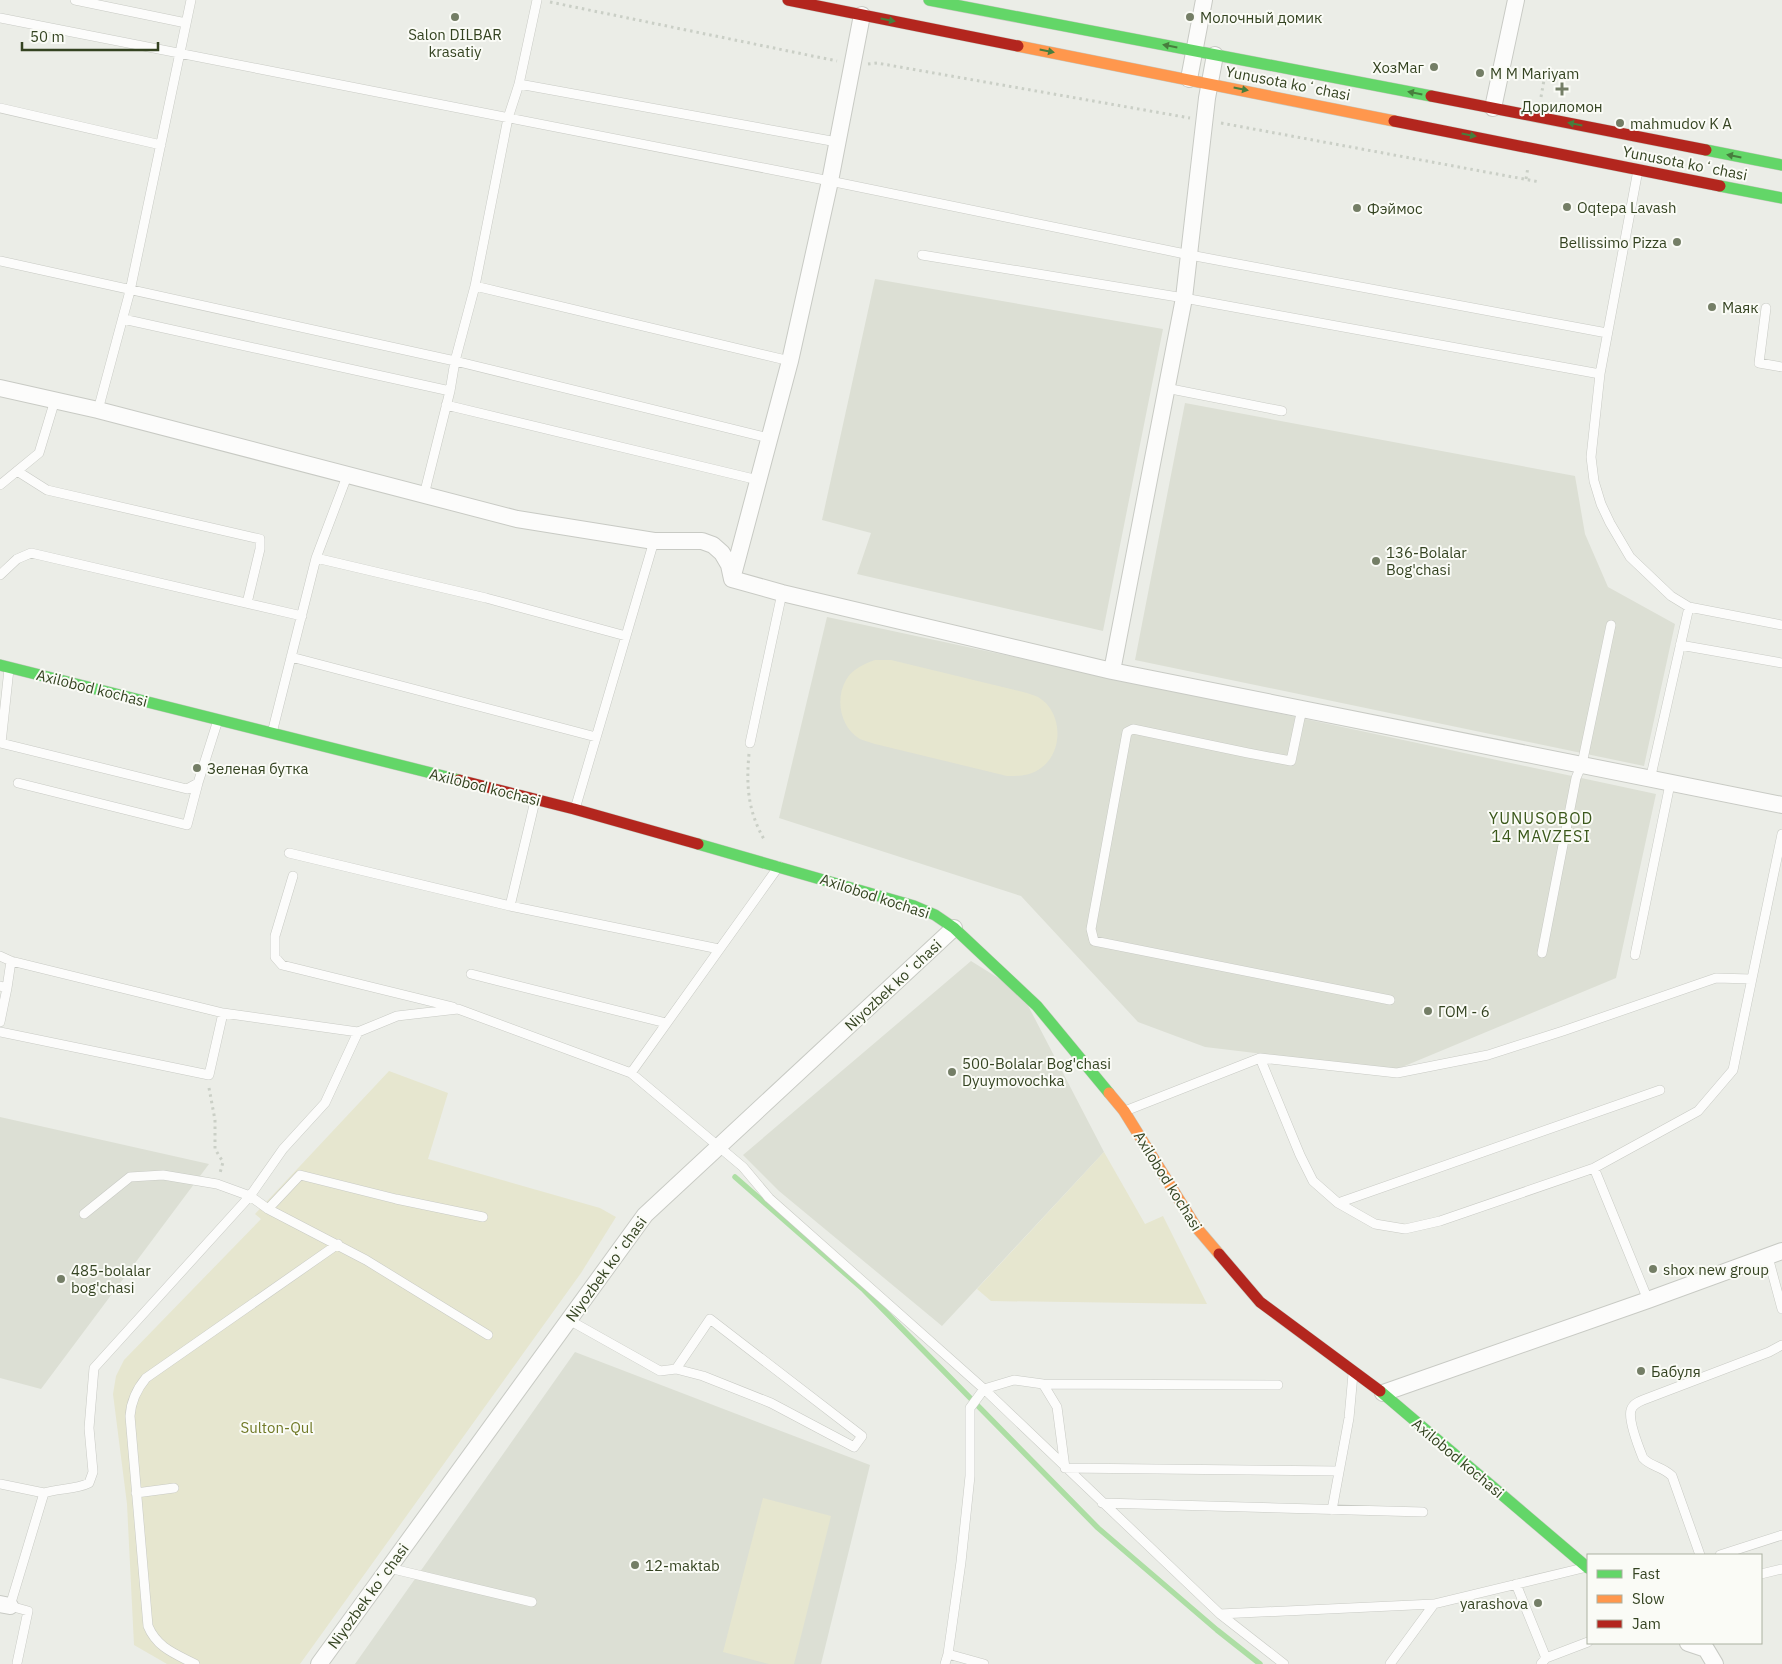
<svg xmlns="http://www.w3.org/2000/svg" width="1782" height="1664" viewBox="0 0 1782 1664" font-family="'IBM Plex Sans',sans-serif">
<rect width="100%" height="100%" fill="#ebede7"/>
<path fill="#dcdfd4" d="M875 279 1163 329 1103 631 857 574 871 533 822 520Z
M1185 403 1575 476 1585 534 1608 587 1675 624 1644 766 1135 660Z
M827 617 1656 794 1616 978 1395 1070 1205 1047 1138 1022 1021 896 779 818Z
M971 961 1021 992 1104 1152 942 1326 779 1191 743 1155Z
M0 1117 209 1164 41 1389 0 1378Z
M575 1352 870 1465 821 1664H355Z"/>
<path fill="#e6e6cf" d="M875 660H891L1023 692C1028 693 1033 695 1038 697 1064 712 1064 755 1038 770 1028 776 1018 776 1007 776L875 744C870 742 864 741 860 739 840 727 835 699 846 680 852 669 864 664 875 660Z
M389 1071 448 1093 428 1159 600 1208 616 1217 581 1273 300 1664H167L134 1645 127 1504 113 1394 116 1376 124 1360 261 1219 255 1214Z
M1104 1152 1145 1224 1163 1216 1207 1304 991 1301 977 1289Z
M763 1498 831 1516 794 1664H769L723 1652Z"/>
<g fill="none" stroke-linecap="round" stroke-linejoin="round">
<path stroke="#addea4" stroke-width="5.5" d="M735 1177 864 1290 1098 1528 1217 1630 1260 1664"/>
<g stroke="#c8cac4" stroke-width="10">
<path id="lane" d="M75 0 186 23
M0 18 830 181 1190 255 1607 333
M519 84 837 142
M0 108 161 145
M922 255 1184 298 1600 374 1638 170
M0 261 455 361 769 438
M475 286 790 361
M1766 308 1759 363 1782 367
M123 319 450 391
M1600 374 1591 457 1594 481 1601 504 1610 523 1630 557 1671 596 1689 607 1782 625
M1166 388 1282 411
M446 405 758 480
M98 410 130 291 191 0
M17 471 47 490 260 539V549L247 603
M0 485 39 453 55 400
M424 495 450 391 455 361 475 286 508 118 519 84 537 0
M316 558 347 476
M0 575 17 559 31 553 302 616
M1680 645 1782 663
M291 657 596 737
M9 669 1 743 187 789 198 783 218 720
M1303 709 1300 718 1291 761 1248 753 1133 729 1127 732 1091 929 1094 941 1390 1000
M272 733 316 558 486 598 626 636
M750 743 782 593
M1650 780 1689 607
M18 783 187 825 198 783
M575 809 654 541
M289 853 510 906 719 949
M293 876 275 936V957L282 965 453 1007
M510 906 535 801
M1542 953 1576 778 1582 764 1611 625
M1635 955 1670 784
M0 956 11 961 223 1013 209 1075 0 1032
M471 974 666 1023
M0 986 7 988 0 1022
M7 988 11 961
M223 1013 358 1032 325 1103 283 1149 250 1196 268 1209 366 1260 488 1335
M358 1032 397 1016 458 1009 631 1073 743 1167 769 1198 984 1389 1220 1614 1284 1664
M1260 1058 1397 1073 1488 1055 1563 1031 1716 978 1751 979
M631 1073 779 866
M1125 1111 1260 1058 1300 1155 1313 1181 1338 1203 1375 1224 1405 1229 1440 1221 1594 1168 1698 1111 1733 1070 1782 834
M1594 1168 1648 1300
M1338 1203 1660 1090
M268 1209 300 1175 396 1199 483 1217
M1768 1257 1782 1309
M569 1320 660 1371 676 1369 703 1376 771 1403 854 1447 862 1436 710 1319 676 1369
M1043 1384 1278 1385
M0 1484 44 1493
M136 1493 174 1488
M1102 1503 1423 1512
M1332 1510 1349 1418 1353 1374
M1700 1555 1672 1476C1662 1466 1651 1467 1643 1458 1639 1448 1628 1420 1631 1410 1633 1404 1638 1402 1643 1400L1769 1352 1782 1345
M1720 1555 1782 1535
M389 1568 532 1602
M1761 1574 1782 1569
M1516 1584 1546 1658 1541 1664
M1220 1614 1434 1604
M948 1654 961 1562 970 1476V1408L984 1389 1014 1380 1043 1384 1057 1407 1065 1468 1339 1471
M1546 1658 1588 1642
M17 1663 28 1611 10 1606 44 1493C59 1488 75 1490 89 1483L93 1472 89 1428 94 1368 250 1196 217 1184 163 1175 130 1177 84 1214
M195 1664C176 1654 157 1648 148 1626L130 1416C131 1401 136 1390 146 1378L338 1244
M945 1664 948 1654 984 1664
M1390 1664 1434 1604 1583 1568"/>
</g>
<g stroke="#c8cac4" stroke-width="18">
<path id="street" d="M1189 79 1204 0
M1493 108 1516 0
M0 388 98 410 517 519 654 541H702L713 545 722 553 729 565 732 579 782 593 1112 671 1782 805
M732 579 790 361 830 181 862 15
M1112 671 1184 298 1207 98 1215 55
M1383 1393 1648 1300 1782 1251
M0 1604 10 1606
M1688 1643 1706 1649 1715 1664
M319 1664 645 1215 954 928"/>
</g>
<g stroke="#c6c9c0" stroke-width="12">
<path id="fast" d="M929 0 1431 96
M1706 150 1782 165
M1720 186 1782 198
M0 665 459 780
M698 844 914 906 935 915 954 928 1037 1006 1109 1093
M1380 1391 1588 1568"/>
</g>
<g stroke="#c6c9c0" stroke-width="12">
<path id="slow" d="M1018 46 1394 121
M1109 1093 1124 1111 1196 1227 1219 1254"/>
</g>
<g stroke="#c6c9c0" stroke-width="12">
<path id="jam" d="M788 0 1018 46
M1431 96 1706 150
M1394 121 1720 186
M459 780 574 809 698 844
M1219 1254 1260 1302 1380 1391"/>
</g>
<path stroke="#cacfc6" stroke-width="3" stroke-dasharray="2.5 4" stroke-linecap="butt" d="M550 2 837 61
M868 64 877 63 1190 118
M1541 97 1544 80
M1221 123 1540 182
M1526 179 1528 167
M749 754C746 786 748 812 765 841
M209 1088 215 1120V1149L223 1162 220 1173"/>
<use href="#lane" stroke="#fcfcfb" stroke-width="9"/>
<use href="#street" stroke="#fcfcfb" stroke-width="16"/>
<use href="#fast" stroke="#63d668" stroke-width="11"/>
<use href="#slow" stroke="#ff974d" stroke-width="11"/>
<use href="#jam" stroke="#b3261e" stroke-width="11"/>
</g>
<defs><path id="oneway-solid" d="M-6-.8H1V-3.2L6.5 0L1 3.2V.8H-6Z" transform="scale(1.25)"/></defs>
<g fill="#477e3d">
<use href="#oneway-solid" transform="translate(888 20) rotate(11)"/>
<use href="#oneway-solid" transform="translate(1170 46) rotate(-169)"/>
<use href="#oneway-solid" transform="translate(1047 51) rotate(11)"/>
<use href="#oneway-solid" transform="translate(1241 89) rotate(11)"/>
<use href="#oneway-solid" transform="translate(1415 93) rotate(-169)"/>
<use href="#oneway-solid" transform="translate(1575 124) rotate(-169)"/>
<use href="#oneway-solid" transform="translate(1469 135) rotate(11)"/>
<use href="#oneway-solid" transform="translate(1734 156) rotate(-169)"/>
</g>
<g fill="#747e66" stroke="#fafbf6" stroke-width="2">
<circle cx="455" cy="17" r="5"/>
<circle cx="1190" cy="17" r="5"/>
<circle cx="1434" cy="67" r="5"/>
<circle cx="1480" cy="73" r="5"/>
<path d="M1559.5 81.5h5v5h5v5h-5v5h-5v-5h-5v-5h5z"/>
<circle cx="1620" cy="123" r="5"/>
<circle cx="1567" cy="207" r="5"/>
<circle cx="1357" cy="208" r="5"/>
<circle cx="1677" cy="242" r="5"/>
<circle cx="1712" cy="307" r="5"/>
<circle cx="1376" cy="561" r="5"/>
<circle cx="197" cy="768" r="5"/>
<circle cx="1428" cy="1011" r="5"/>
<circle cx="952" cy="1072" r="5"/>
<circle cx="1653" cy="1269" r="5"/>
<circle cx="61" cy="1279" r="5"/>
<circle cx="1641" cy="1371" r="5"/>
<circle cx="635" cy="1565" r="5"/>
<circle cx="1538" cy="1603" r="5"/>
</g>
<g text-anchor="middle" dominant-baseline="central" stroke-width="4" stroke-linejoin="round" paint-order="stroke">
<g font-size="15" fill="#344321" stroke="#fafbf6" text-anchor="start">
<text x="1200" y="17">Молочный домик</text>
<text x="455" y="34" text-anchor="middle">Salon DILBAR<tspan x="455" dy="17">krasatiy</tspan></text>
<text x="1424" y="67" text-anchor="end">ХозМаг</text>
<text x="1490" y="73">M M Mariyam</text>
<text x="1562" y="106" text-anchor="middle">Дориломон</text>
<text x="1630" y="123">mahmudov K A</text>
<text x="1577" y="207">Oqtepa Lavash</text>
<text x="1367" y="208">Фэймос</text>
<text x="1667" y="242" text-anchor="end">Bellissimo Pizza</text>
<text x="1722" y="307">Маяк</text>
<text x="1386" y="552">136-Bolalar<tspan x="1386" dy="17">Bog'chasi</tspan></text>
<text x="207" y="768">Зеленая бутка</text>
<text x="1438" y="1011">ГОМ - 6</text>
<text x="962" y="1063">500-Bolalar Bog'chasi<tspan x="962" dy="17">Dyuymovochka</tspan></text>
<text x="1663" y="1269">shox new group</text>
<text x="71" y="1270">485-bolalar<tspan x="71" dy="17">bog'chasi</tspan></text>
<text x="1651" y="1371">Бабуля</text>
<text x="645" y="1565">12-maktab</text>
<text x="1528" y="1603" text-anchor="end">yarashova</text>
</g>
<g font-size="15" fill="#344321" stroke="#fafbf6">
<text transform="translate(1288 83) rotate(11)">Yunusota koʻchasi</text>
<text transform="translate(1685 163) rotate(11)">Yunusota koʻchasi</text>
<text transform="translate(92 688) rotate(14)">Axilobod kochasi</text>
<text transform="translate(485 787) rotate(14)">Axilobod kochasi</text>
<text transform="translate(875 896) rotate(18)">Axilobod kochasi</text>
<text transform="translate(893 985) rotate(-43)">Niyozbek koʻchasi</text>
<text transform="translate(1168 1181) rotate(58)">Axilobod kochasi</text>
<text transform="translate(606 1269) rotate(-54)">Niyozbek koʻchasi</text>
<text transform="translate(1458 1458) rotate(40)">Axilobod kochasi</text>
<text transform="translate(368 1596) rotate(-54)">Niyozbek koʻchasi</text>
</g>
<g font-size="15" fill="#707926" stroke="#fafbf6">
<text x="277" y="1427">Sulton-Qul</text>
</g>
<g font-size="16" letter-spacing="1" fill="#3b581b" stroke="#fafbf6">
<text x="1541" y="818">YUNUSOBOD<tspan x="1541" dy="18">14 MAVZESI</tspan></text>
</g>
</g>
<rect x="1587" y="1554" width="175" height="90" fill="#fafbf6" stroke="#abb1a1"/>
<rect x="1597" y="1570" width="25" height="8" fill="#63d668" stroke="#abb1a1"/>
<text x="1632" y="1579" font-size="15" fill="#344321">Fast</text>
<rect x="1597" y="1595" width="25" height="8" fill="#ff974d" stroke="#abb1a1"/>
<text x="1632" y="1604" font-size="15" fill="#344321">Slow</text>
<rect x="1597" y="1620" width="25" height="8" fill="#b3261e" stroke="#abb1a1"/>
<text x="1632" y="1629" font-size="15" fill="#344321">Jam</text>
<path d="M22 42v8h136v-8" fill="none" stroke="#344321" stroke-width="2.5"/>
<text x="30" y="42" font-size="15" fill="#344321" stroke="#fafbf6" stroke-width="4" paint-order="stroke">50 m</text>
</svg>
